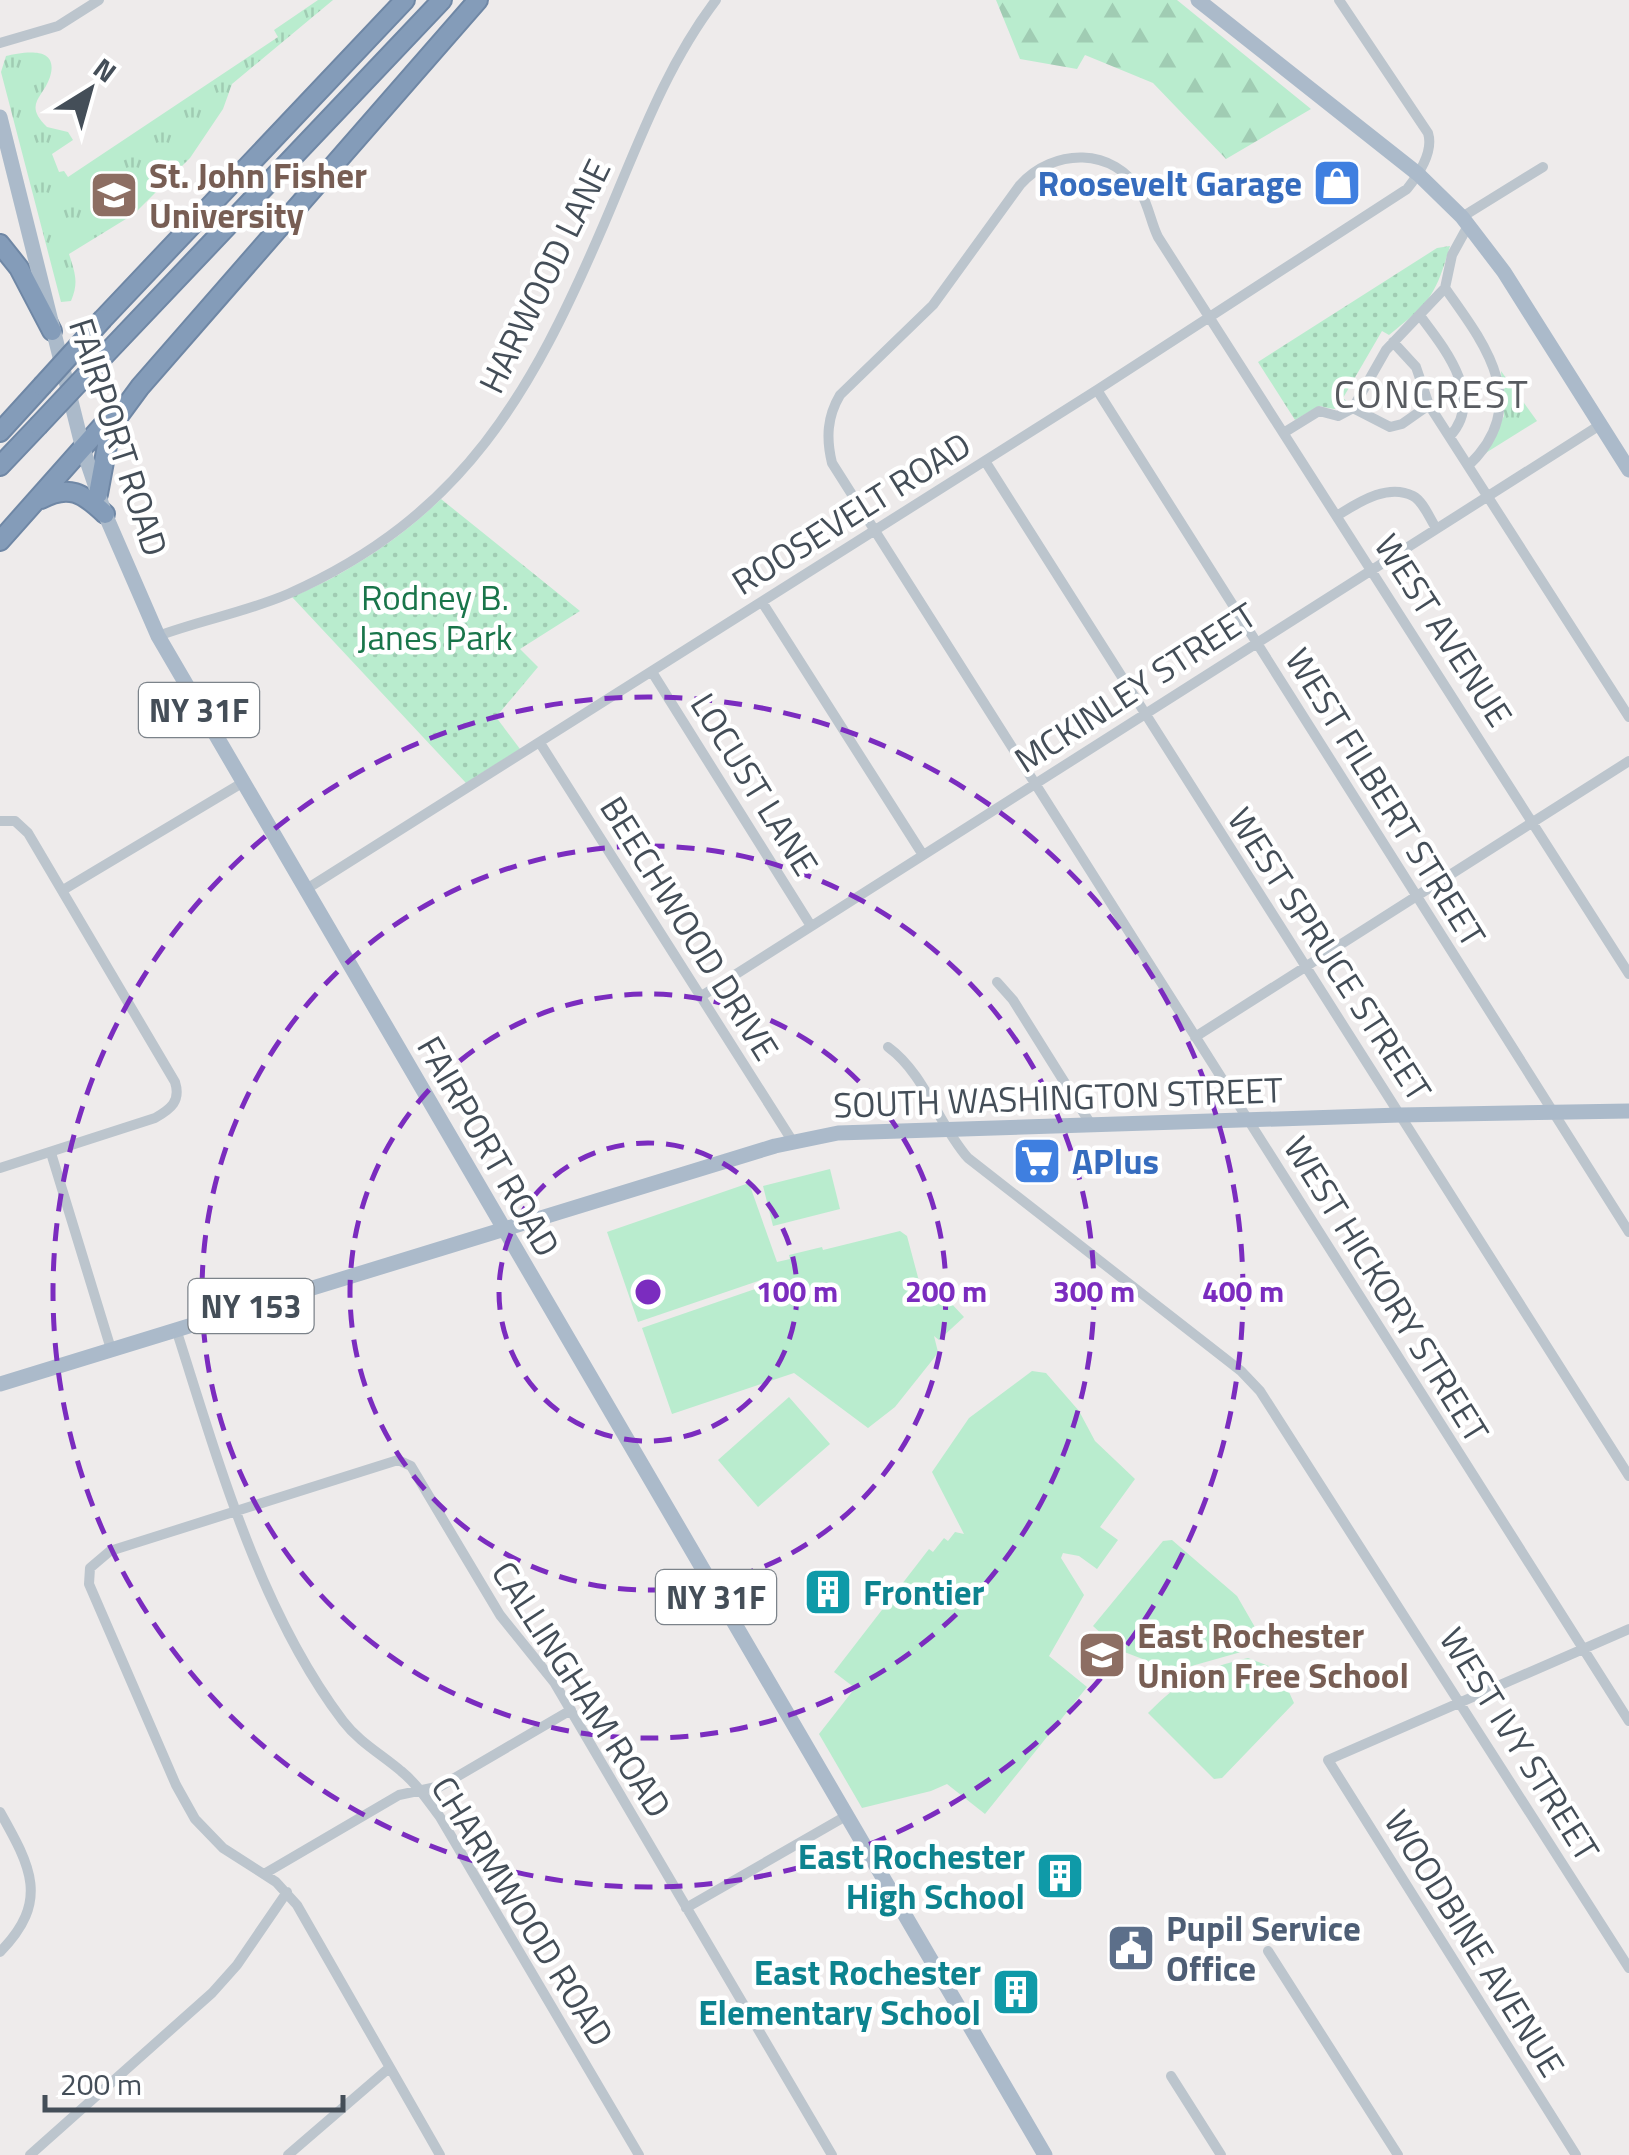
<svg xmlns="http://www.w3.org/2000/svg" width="1629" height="2155" viewBox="0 0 1629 2155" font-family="'Titillium Web',sans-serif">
<defs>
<pattern id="grass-tufts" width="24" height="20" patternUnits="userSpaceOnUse" patternTransform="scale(2.5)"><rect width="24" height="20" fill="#b9ecce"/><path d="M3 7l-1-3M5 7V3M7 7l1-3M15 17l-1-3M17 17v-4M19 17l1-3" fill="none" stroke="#a0ccb3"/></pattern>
<pattern id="forest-firs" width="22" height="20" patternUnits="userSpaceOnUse" patternTransform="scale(2.5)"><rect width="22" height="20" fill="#b9ecce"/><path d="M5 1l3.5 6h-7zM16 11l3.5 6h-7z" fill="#a0ccb3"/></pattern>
<pattern id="park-dots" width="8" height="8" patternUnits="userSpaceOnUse" patternTransform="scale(2.5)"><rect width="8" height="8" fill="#b9ecce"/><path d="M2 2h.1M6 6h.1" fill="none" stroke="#a0ccb3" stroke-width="1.8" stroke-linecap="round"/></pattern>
</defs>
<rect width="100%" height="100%" fill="#eeebeb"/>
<path fill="url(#grass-tufts)" d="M318 0H333L232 84 223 109 190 158 134 214 69 254C75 273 79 282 71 301L61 302 1 72 6 56C21 53 60 44 50 77 43 98 23 104 47 127L68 132 73 140 52 154 59 172 64 171 68 177 278 37 274 30Z
M1501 371 1537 421 1484 454 1504 416Z"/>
<path fill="url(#forest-firs)" d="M996 0H1177L1311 109 1226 159 1153 83 1085 55 1077 69 1020 59Z"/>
<path fill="url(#park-dots)" d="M1450 246C1435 297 1430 302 1389 335L1382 331 1343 398 1349 403C1341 413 1331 408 1319 406L1295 420 1258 362 1437 248Z
M441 499 580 611 520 649 538 667 496 717 520 749 466 783 292 597C345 575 400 539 441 499Z"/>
<path fill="#b9ecce" d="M830 1169 840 1209 773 1226 763 1186Z
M749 1183 777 1262 790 1259 789 1255 822 1247 823 1250 900 1231 907 1236 923 1296 935 1286 964 1317 939 1340 934 1336 938 1352 934 1358 895 1407 868 1428 794 1373 672 1414 642 1328 758 1288 764 1279 638 1322 607 1232Z
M1032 1371 1046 1373 1079 1411 1095 1441 1135 1479 1100 1527 1118 1540 1097 1569 1079 1556 1063 1553 1061 1558 1084 1595 1049 1656 1087 1687 985 1814 947 1784 931 1791 862 1808 819 1734 855 1688 834 1672 929 1549 933 1552 944 1538 948 1541 955 1532 964 1534 932 1472 969 1418Z
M789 1397 830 1444 758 1507 718 1460Z
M1172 1540 1237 1596 1256 1629 1241 1652 1174 1671 1119 1650 1093 1626 1163 1541Z
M1248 1658 1279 1670 1294 1703 1222 1778 1214 1779 1148 1713C1182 1679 1201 1669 1248 1658Z"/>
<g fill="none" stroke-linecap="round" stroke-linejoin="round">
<g stroke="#6f87a5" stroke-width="22">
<path id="motorway" d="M0 244 19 268 52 331
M103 319 405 0
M102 358 442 0
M0 432 42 386
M0 466 38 426
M98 494 109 435 115 421 140 387 478 0
M41 499C69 484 83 493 105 514
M0 541 111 416"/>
</g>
<path stroke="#bcc5cd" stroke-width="10" d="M0 43 58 26 99 0
M1462 217 1543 167
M1445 288C1485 344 1532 404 1469 465
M1421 317C1445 349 1485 398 1450 436
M1393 342 1416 367 1429 405
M1097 390 1629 1232
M1353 408 1390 427 1402 424 1429 405 1629 717
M1285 432 1319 411 1338 416 1353 408 1386 350 1445 288 1452 255 1469 224
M985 461 1629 1476
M1338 515C1358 503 1387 483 1413 496 1423 501 1430 519 1436 528
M762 602 923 855
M158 636C201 620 246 612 288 594 464 516 532 392 604 224 637 147 665 67 716 0
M652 672 811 926
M540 743 793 1142
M0 821H15L28 833 175 1082C181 1101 171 1109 155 1118L0 1168
M63 890 242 783
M305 890 1097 390 1407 189C1419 174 1434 152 1428 133L1339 0
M1629 974 1158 237C1151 223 1149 207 1141 193 1114 146 1053 148 1020 185L933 305 840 395C827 417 826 438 832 463L1629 1721
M997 982 1013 1000 1090 1123
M700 997 1600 425
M1195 1037 1629 761
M888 1047C925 1074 938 1124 968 1158L1241 1371 1260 1391 1629 1968
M51 1153 111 1349
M176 1329C218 1460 259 1610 343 1721 359 1742 381 1754 401 1771 417 1784 428 1801 440 1817L639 2155
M0 1812C31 1867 50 1901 0 1952
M264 1874 399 1795 441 1786 571 1710
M686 1908 846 1816
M1268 1951 1398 2155
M1171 2076 1221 2155
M30 2155 212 1993 237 1965 287 1892
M288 2155 389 2068
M440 2155 297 1905 276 1882 223 1848 195 1819 176 1785 89 1584 90 1568 110 1551 398 1460 411 1466 500 1615 554 1682 832 2155
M1576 2155 1328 1760 1629 1629"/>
<path stroke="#abbaca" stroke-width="15" d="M1198 0 1418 174 1462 217 1504 272 1629 470
M0 117 83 449 105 514 158 636 1045 2155
M0 1384 775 1146 838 1133 1400 1115 1629 1111"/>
<use href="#motorway" stroke="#849cb9" stroke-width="18"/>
<g stroke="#6f87a5" stroke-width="22" stroke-linecap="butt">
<path id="motorway-bridge" d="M42 386 103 319
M38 426 102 358"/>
</g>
<use href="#motorway-bridge" stroke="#849cb9" stroke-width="18"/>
</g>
<g fill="none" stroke="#7b2cbf" stroke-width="5" stroke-dasharray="18 12">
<circle cx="648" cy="1292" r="149"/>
<circle cx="648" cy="1292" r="298"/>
<circle cx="648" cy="1292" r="446"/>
<circle cx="648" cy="1292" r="595"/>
</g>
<defs>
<g id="shop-square" transform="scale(2.5)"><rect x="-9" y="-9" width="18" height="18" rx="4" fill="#3f7fe0" stroke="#fff"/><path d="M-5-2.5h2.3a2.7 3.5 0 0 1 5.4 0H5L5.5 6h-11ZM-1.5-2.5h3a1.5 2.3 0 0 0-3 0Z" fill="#fff"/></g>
<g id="university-square" transform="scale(2.5)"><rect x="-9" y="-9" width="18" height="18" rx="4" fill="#8d6e63" stroke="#fff"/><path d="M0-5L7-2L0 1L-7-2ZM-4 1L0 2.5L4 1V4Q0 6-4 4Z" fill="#fff"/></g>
<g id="supermarket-square" transform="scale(2.5)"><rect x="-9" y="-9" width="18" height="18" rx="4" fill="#3f7fe0" stroke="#fff"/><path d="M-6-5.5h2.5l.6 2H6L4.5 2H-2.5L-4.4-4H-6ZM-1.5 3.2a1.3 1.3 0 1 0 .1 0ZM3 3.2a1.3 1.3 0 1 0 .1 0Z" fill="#fff"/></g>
<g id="building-square" transform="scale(2.5)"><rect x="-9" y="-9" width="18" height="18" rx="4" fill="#0f9aa8" stroke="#fff"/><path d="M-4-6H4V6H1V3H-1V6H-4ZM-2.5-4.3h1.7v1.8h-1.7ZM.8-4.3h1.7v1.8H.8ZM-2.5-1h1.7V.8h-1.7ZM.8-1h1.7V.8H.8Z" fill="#fff"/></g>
<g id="school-square" transform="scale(2.5)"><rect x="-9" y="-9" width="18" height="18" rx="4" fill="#8d6e63" stroke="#fff"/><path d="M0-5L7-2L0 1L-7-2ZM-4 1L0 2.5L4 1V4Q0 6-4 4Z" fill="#fff"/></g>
<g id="civic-square" transform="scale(2.5)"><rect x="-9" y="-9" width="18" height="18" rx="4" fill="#5c6f8a" stroke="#fff"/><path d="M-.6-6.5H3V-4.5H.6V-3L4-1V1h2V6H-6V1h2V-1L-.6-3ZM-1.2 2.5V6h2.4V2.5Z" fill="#fff"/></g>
</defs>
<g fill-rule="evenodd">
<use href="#shop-square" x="1337" y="183"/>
<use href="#university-square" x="114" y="195"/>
<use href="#supermarket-square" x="1037" y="1161"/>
<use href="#building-square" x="828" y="1592"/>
<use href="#school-square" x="1102" y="1655"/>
<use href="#building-square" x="1060" y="1876"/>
<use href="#civic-square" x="1131" y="1948"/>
<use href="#building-square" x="1016" y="1992"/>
</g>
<g text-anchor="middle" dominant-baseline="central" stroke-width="9" stroke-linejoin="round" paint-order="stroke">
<g fill="#fff" stroke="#7c838a" stroke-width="2.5">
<rect x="139" y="683" width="120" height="54" rx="8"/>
<rect x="188.5" y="1279" width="125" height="54" rx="8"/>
<rect x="656" y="1570" width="120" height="54" rx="8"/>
</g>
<g font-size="32" font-weight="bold" fill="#444e58">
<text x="199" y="710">NY 31F</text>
<text x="251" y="1306">NY 153</text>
<text x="716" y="1597">NY 31F</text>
</g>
<g font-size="35" font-weight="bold" fill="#785e54" stroke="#fff" text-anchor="start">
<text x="149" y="175">St. John Fisher<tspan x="149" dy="40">University</tspan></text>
<text x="1137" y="1635">East Rochester<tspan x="1137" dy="40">Union Free School</tspan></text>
</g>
<g font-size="35" font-weight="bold" fill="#366cbe" stroke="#fff" text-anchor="end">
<text x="1302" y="183">Roosevelt Garage</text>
<text x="1072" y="1161" text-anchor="start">APlus</text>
</g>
<g font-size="35" fill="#444e58" stroke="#fff">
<text transform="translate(544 276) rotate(-64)">HARWOOD LANE</text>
<text transform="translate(119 437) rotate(72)">FAIRPORT ROAD</text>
<text transform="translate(851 513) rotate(-32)">ROOSEVELT ROAD</text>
<text transform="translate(1444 630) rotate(57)">WEST AVENUE</text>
<text transform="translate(1135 687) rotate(-33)">MCKINLEY STREET</text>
<text transform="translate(755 784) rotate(58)">LOCUST LANE</text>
<text transform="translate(1386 797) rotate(58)">WEST FILBERT STREET</text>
<text transform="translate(690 928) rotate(58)">BEECHWOOD DRIVE</text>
<text transform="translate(1330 954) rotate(57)">WEST SPRUCE STREET</text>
<text transform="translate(1058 1097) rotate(-2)">SOUTH WASHINGTON STREET</text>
<text transform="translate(489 1146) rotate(60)">FAIRPORT ROAD</text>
<text transform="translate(1387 1289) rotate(58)">WEST HICKORY STREET</text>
<text transform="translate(582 1689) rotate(57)">CALLINGHAM ROAD</text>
<text transform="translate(1520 1744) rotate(58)">WEST IVY STREET</text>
<text transform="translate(523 1911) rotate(58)">CHARMWOOD ROAD</text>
<text transform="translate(1475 1943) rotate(58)">WOODBINE AVENUE</text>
</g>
<g font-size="35" fill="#19754a" stroke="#fff">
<text x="435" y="597">Rodney B.<tspan x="435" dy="40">Janes Park</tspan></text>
</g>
<g font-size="35" font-weight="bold" fill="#0d838f" stroke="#fff" text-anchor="end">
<text x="863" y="1592" text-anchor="start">Frontier</text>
<text x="1025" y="1856">East Rochester<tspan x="1025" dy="40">High School</tspan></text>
<text x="981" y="1972">East Rochester<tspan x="981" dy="40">Elementary School</tspan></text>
</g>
<g font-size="35" font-weight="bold" fill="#4e5e75" stroke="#fff" text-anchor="start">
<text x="1166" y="1928">Pupil Service<tspan x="1166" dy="40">Office</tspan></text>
</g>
<g font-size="38" letter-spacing="2.5" fill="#585b60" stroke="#fff">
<text x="1432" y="394">CONCREST</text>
</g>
</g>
<circle cx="648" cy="1292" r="15" fill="#7b2cbf" stroke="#fff" stroke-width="5"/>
<g font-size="30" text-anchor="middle" font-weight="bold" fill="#7b2cbf" stroke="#fff" stroke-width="9" stroke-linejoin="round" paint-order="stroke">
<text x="797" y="1302">100 m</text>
<text x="946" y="1302">200 m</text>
<text x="1094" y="1302">300 m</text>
<text x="1243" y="1302">400 m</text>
</g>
<g transform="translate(90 90) rotate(37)" stroke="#ffffff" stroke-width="8" paint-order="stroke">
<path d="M0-8L18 38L0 25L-18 38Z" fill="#444e58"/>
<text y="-15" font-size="28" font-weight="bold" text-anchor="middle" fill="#444e58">N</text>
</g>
<path d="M45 2095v15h298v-15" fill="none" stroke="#444e58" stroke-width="5"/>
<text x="60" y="2095" font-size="30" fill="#444e58" stroke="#ffffff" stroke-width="8" paint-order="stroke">200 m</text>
</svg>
